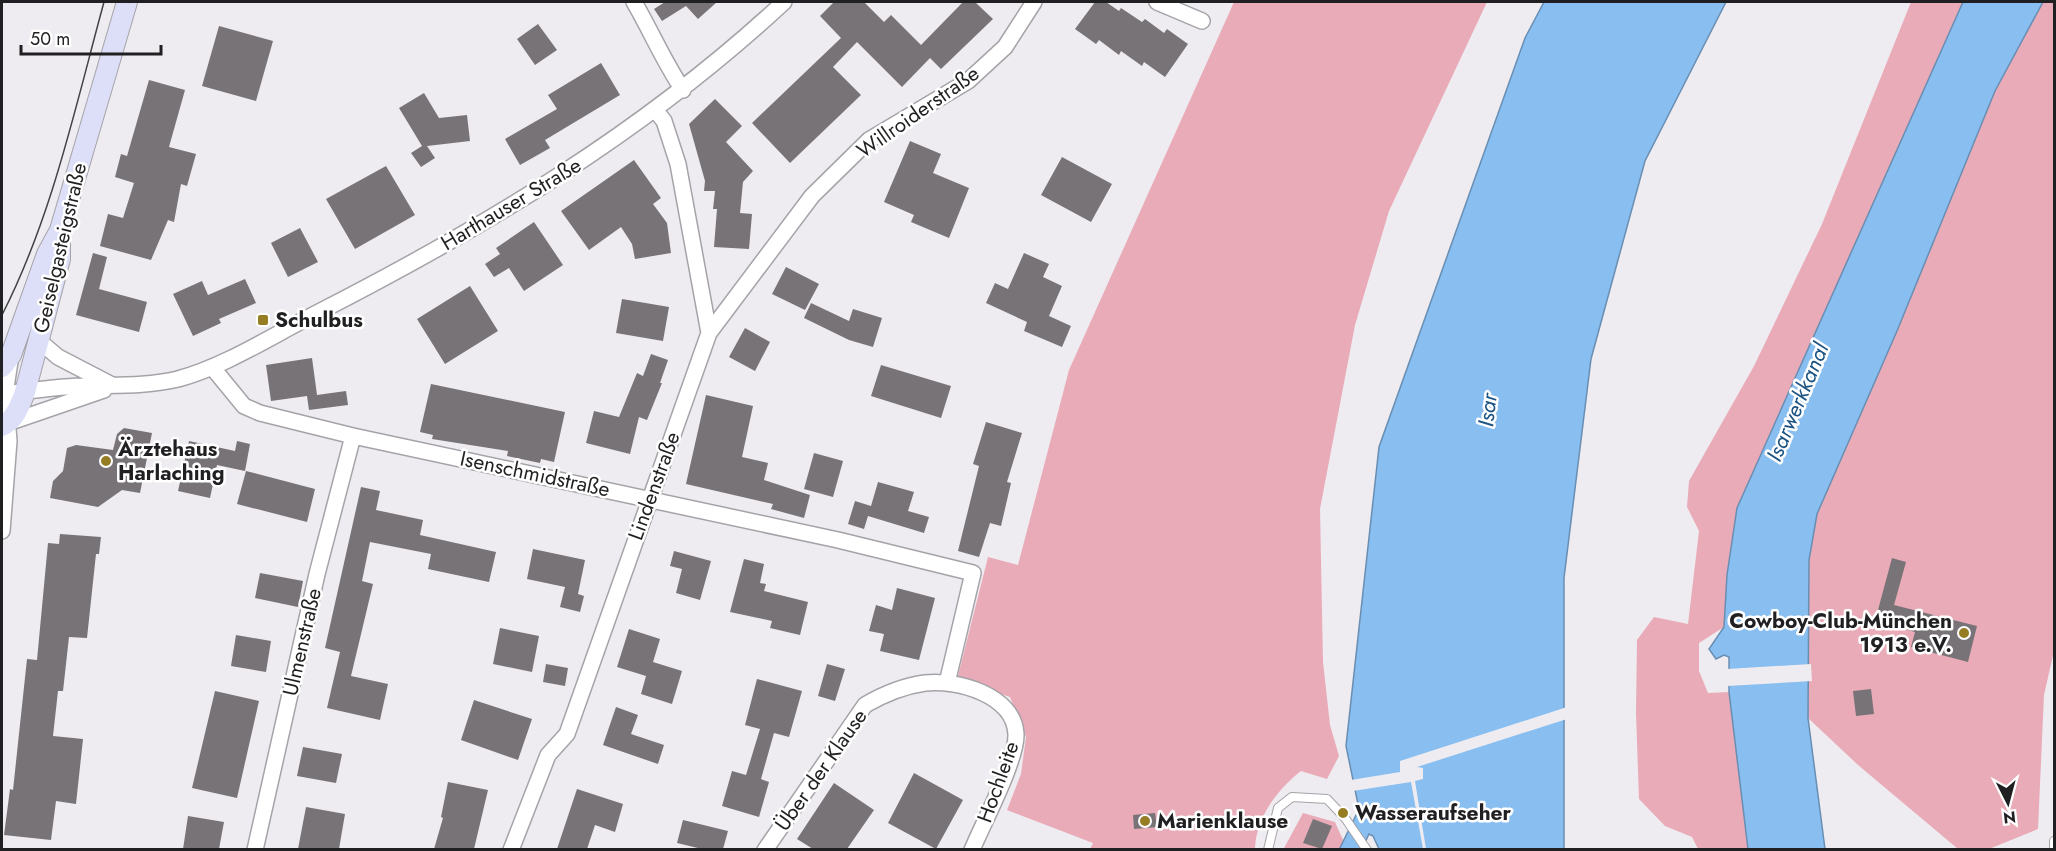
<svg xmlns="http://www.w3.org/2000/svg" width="2056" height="851" viewBox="0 0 2056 851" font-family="Jost,sans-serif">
<rect width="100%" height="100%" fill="#eeecf1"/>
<path fill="#e9abb8" d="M1234 2H1487L1389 211 1355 325 1320 509 1323 662 1330 725 1339 756 1327 779 1301 771C1277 790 1256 817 1255 849H1090L1093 843 1007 810 1021 774 1026 737 1010 697 957 680 988 557 1018 565 1069 370Z
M1911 2H1963L1737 508 1727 575 1724 627 1699 643V671L1708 693 1729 692 1748 849H1698L1692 837 1665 826 1639 799 1636 713 1637 640 1654 617 1688 624 1699 531 1687 507 1689 481 1754 366 1822 224Z
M2043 2H2054V651L2044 695 2038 829 1989 849H1958L1858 765 1808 718 1809 560 1817 514 1897 331 1995 91Z
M1303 813 1335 822 1347 849 1283 850Z"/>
<path fill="#88bef0" stroke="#698eb2" stroke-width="1.5" d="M1544 2H1726L1645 161 1591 359 1564 578V849H1379L1373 836 1369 834 1362 849 1339 850 1359 809 1346 746 1379 447 1525 38Z
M1963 2H2043L1995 91 1897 331 1817 514 1809 560 1808 718 1825 849H1748L1729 692V657L1724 655 1716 659 1709 649 1724 627 1727 575 1737 508Z"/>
<path fill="#eeecf1" d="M1811 664 1812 681 1727 686V669Z
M1567 707V719L1417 767 1423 768V779L1415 781 1426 849H1423L1411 782 1353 791 1351 780 1400 772V761Z"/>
<path fill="#787377" d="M665 2H717L698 19 686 6 662 21 654 9Z
M834 2H864L884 22 891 15 921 45 963 2H975L993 19 941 69 930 58 902 87 857 42 833 67 861 95 790 163 752 123 841 38 820 16Z
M1095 2H1106L1119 11 1121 8 1142 22 1145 19 1164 33 1167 29 1188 44 1165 77 1144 62 1142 66 1121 51 1119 55 1099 40 1096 44 1075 29Z
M538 24 557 50 535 65 517 39Z
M219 26 273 41 256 101 202 86Z
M601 63 620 95 545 140 550 148 520 165 505 139 557 109 548 95Z
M149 80 185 90 169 147 196 154 187 186 181 184 174 222 168 220 151 260 100 246 108 214 123 218 134 183 115 177 121 154 127 156Z
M424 93 439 118 467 115 470 141 427 146 435 158 421 167 411 153 422 146 399 108Z
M715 99 742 126 726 142 753 171 743 182 740 213 752 214 749 249 714 247 717 209H713L715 191H704L705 181 689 124Z
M910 141 941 154 933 173 969 188 949 238 911 222 914 215 884 202Z
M1062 157 1112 184 1091 222 1041 195Z
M634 160 661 198 653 204 667 223 671 253 635 259 632 244 621 227 589 250 561 211Z
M386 166 415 215 355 249 326 199Z
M534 222 563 265 524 291 509 268 494 277 485 264 500 254 496 248Z
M300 228 318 262 288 277 271 243Z
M93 253 107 257 99 289 147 302 139 332 76 315Z
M1024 253 1049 264 1043 277 1062 286 1049 316 1071 326 1062 347 1024 331 1027 322 986 303 995 283 1008 289Z
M786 267 819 284 805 310 772 294Z
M245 279 256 303 219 319 221 323 193 336 173 294 202 281 208 295Z
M470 286 498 331 445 364 417 319Z
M622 299 669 307 663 341 616 333Z
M811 303 849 321 853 309 882 318 873 347 849 340 804 318Z
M745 328 770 342 755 371 729 357Z
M651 354 668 360 660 383H662L647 420 639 417 630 454 586 443 594 411 619 417 637 373 643 376Z
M312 358 317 395 346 391 348 405 309 410 307 396 271 401 266 365Z
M881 365 951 386 941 418 871 396Z
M431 384 565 412 554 462 541 459 540 463 507 456 508 451 432 439 433 435 420 432Z
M706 395 753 406 742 457 768 463 764 480 810 495 804 518 771 509 773 504 686 484Z
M986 422 1022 433 1007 482 1011 483 1001 526 990 523 979 557 958 551 979 466 973 464Z
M124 428 152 433 140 493 122 490 98 507 50 498 53 481 63 471 67 448 76 445 113 450 117 434Z
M189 441 235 451 237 441 250 444 245 471 217 465 210 498 178 491Z
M814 453 843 461 833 497 804 489Z
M246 471 315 489 307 522 237 504Z
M878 482 914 492 908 511 929 517 924 533 868 516 864 529 848 524 855 501 871 506Z
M361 487 380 491 376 510 423 520 420 535 496 552 489 582 428 569 431 554 370 542 362 581 373 584 351 676 388 684 380 720 327 708 340 652 325 648Z
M60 534 101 537 99 554H96L87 638 69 637 63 691H58L53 736 83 739 76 804 56 801 51 840 4 835 10 789 13 790 27 659 37 660 48 543 59 544Z
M533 549 585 560 578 594 584 596 580 612 560 607 565 587 527 579Z
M674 551 711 561 700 600 676 593 682 569 670 566Z
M1892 558 1906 562 1894 605 1977 626 1968 662 1911 647 1915 632 1875 621Z
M744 559 764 564 760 583 766 584 764 591 808 602 800 635 770 628 772 621 730 612Z
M260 573 303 581 298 607 255 598Z
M897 588 935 598 919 660 880 651 884 634 869 631 876 605 892 610Z
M500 628 539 636 532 672 493 664Z
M629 629 660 639 653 662 682 671 672 704 641 694 646 676 617 667Z
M236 635 271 641 266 672 231 666Z
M546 664 568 668 565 686 543 682Z
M827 664 845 669 835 701 818 696Z
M757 679 802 691 789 737 774 733 761 779 769 782 759 817 722 806 732 771 746 775 760 729 745 725Z
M1871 689 1874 714 1856 716 1853 691Z
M215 691 259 701 237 798 192 788Z
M474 700 532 719 518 760 461 740Z
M616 707 638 715 631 734 664 745 658 764 603 745Z
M303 747 342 754 336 783 297 776Z
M914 773 963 800 936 849 888 823Z
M448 782 488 790 474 849H434L443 818 441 817Z
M834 783 874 810 847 849H813L797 839Z
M577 789 623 804 615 832 595 825 587 849H557Z
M306 807 345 814 339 849H298Z
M1155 813 1157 827 1134 829 1133 815Z
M188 816 224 822 219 849H183Z
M1313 819 1332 826 1322 849 1303 843Z
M683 820 728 831 723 849H702L677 843Z"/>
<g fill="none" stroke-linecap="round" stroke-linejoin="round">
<g stroke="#a5a3a8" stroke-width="10">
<path id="service" d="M1268 850 1278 808 1292 797 1327 799 1345 818 1367 850
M2054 850V841"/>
</g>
<g stroke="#a5a3a8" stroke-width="18">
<path id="minor" d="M634 2C651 31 664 62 683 90
M1157 2 1202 21
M709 333 812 196 869 140 968 81 1005 47 1034 2
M38 340 58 357 110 384
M212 367 244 406 260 413 353 436 838 540 973 573 947 683
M2 394C30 391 59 386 87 386 118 385 148 386 178 379 226 366 273 335 317 313 487 226 644 132 784 2
M8 423 104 390
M2 531 9 441 5 394 11 355
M255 850 317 574 353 436
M511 850 548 755 567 734 709 333 678 164 664 121 656 111
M765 850 865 705C884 694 903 686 925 683 957 679 1014 695 1016 734 1017 760 983 823 972 850"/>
</g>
<g stroke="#a5a3a8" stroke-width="22">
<path id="secondary" d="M2 367 11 355 47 254 59 232
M2 426C15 420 20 405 25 392L60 259V230L127 2"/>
</g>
<use href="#service" stroke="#fff" stroke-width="8"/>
<use href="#minor" stroke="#fff" stroke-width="15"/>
<use href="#secondary" stroke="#dcdff7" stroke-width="20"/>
<path stroke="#434244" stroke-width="1.5" d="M2 315C52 217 75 108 104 2"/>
</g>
<g fill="#967c23" stroke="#fff" stroke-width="2">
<rect x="257" y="314" width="12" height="12" rx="3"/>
<circle cx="106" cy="461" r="6"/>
<circle cx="1964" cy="633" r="6"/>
<circle cx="1343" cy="813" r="6"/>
<circle cx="1145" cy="821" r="6"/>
</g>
<g text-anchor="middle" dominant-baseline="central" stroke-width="5" stroke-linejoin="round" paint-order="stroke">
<g font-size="21" fill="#201f21" stroke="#fff">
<text transform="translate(918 112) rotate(-35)">Willroiderstraße</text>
<text transform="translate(511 204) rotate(-31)">Harthauser Straße</text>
<text transform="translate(60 248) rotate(-77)">Geiselgasteigstraße</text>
<text transform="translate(535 474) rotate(12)">Isenschmidstraße</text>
<text transform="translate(654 486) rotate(-70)">Lindenstraße</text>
<text transform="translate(302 642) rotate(-77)">Ulmenstraße</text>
<text transform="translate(821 770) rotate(-55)">Über der Klause</text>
<text transform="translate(998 782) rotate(-70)">Hochleite</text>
</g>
<g font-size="21" font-weight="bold" fill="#201f21" stroke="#fff" text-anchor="start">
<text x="275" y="320">Schulbus</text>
<text x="118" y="449">Ärztehaus<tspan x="118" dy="24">Harlaching</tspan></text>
<text x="1952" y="621" text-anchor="end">Cowboy-Club-München<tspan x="1952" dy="24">1913 e.V.</tspan></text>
<text x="1355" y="813">Wasseraufseher</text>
<text x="1157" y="821">Marienklause</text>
</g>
<g font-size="22" font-style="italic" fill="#1b5383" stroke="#fff">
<text transform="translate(1797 402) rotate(-67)">Isarwerkkanal</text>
<text transform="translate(1487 410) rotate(-83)">Isar</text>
</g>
</g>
<rect width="2056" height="851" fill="none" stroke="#201f21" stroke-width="6"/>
<g transform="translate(2008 803) rotate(174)" stroke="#ffffff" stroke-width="4.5" paint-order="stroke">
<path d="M0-4.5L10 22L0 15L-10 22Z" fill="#201f21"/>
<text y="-9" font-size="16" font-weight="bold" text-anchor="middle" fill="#201f21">N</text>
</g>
<path d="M21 45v9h140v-9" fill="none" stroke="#201f21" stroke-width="3"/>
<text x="30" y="45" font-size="18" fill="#201f21" stroke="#ffffff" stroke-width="4.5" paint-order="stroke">50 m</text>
</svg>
